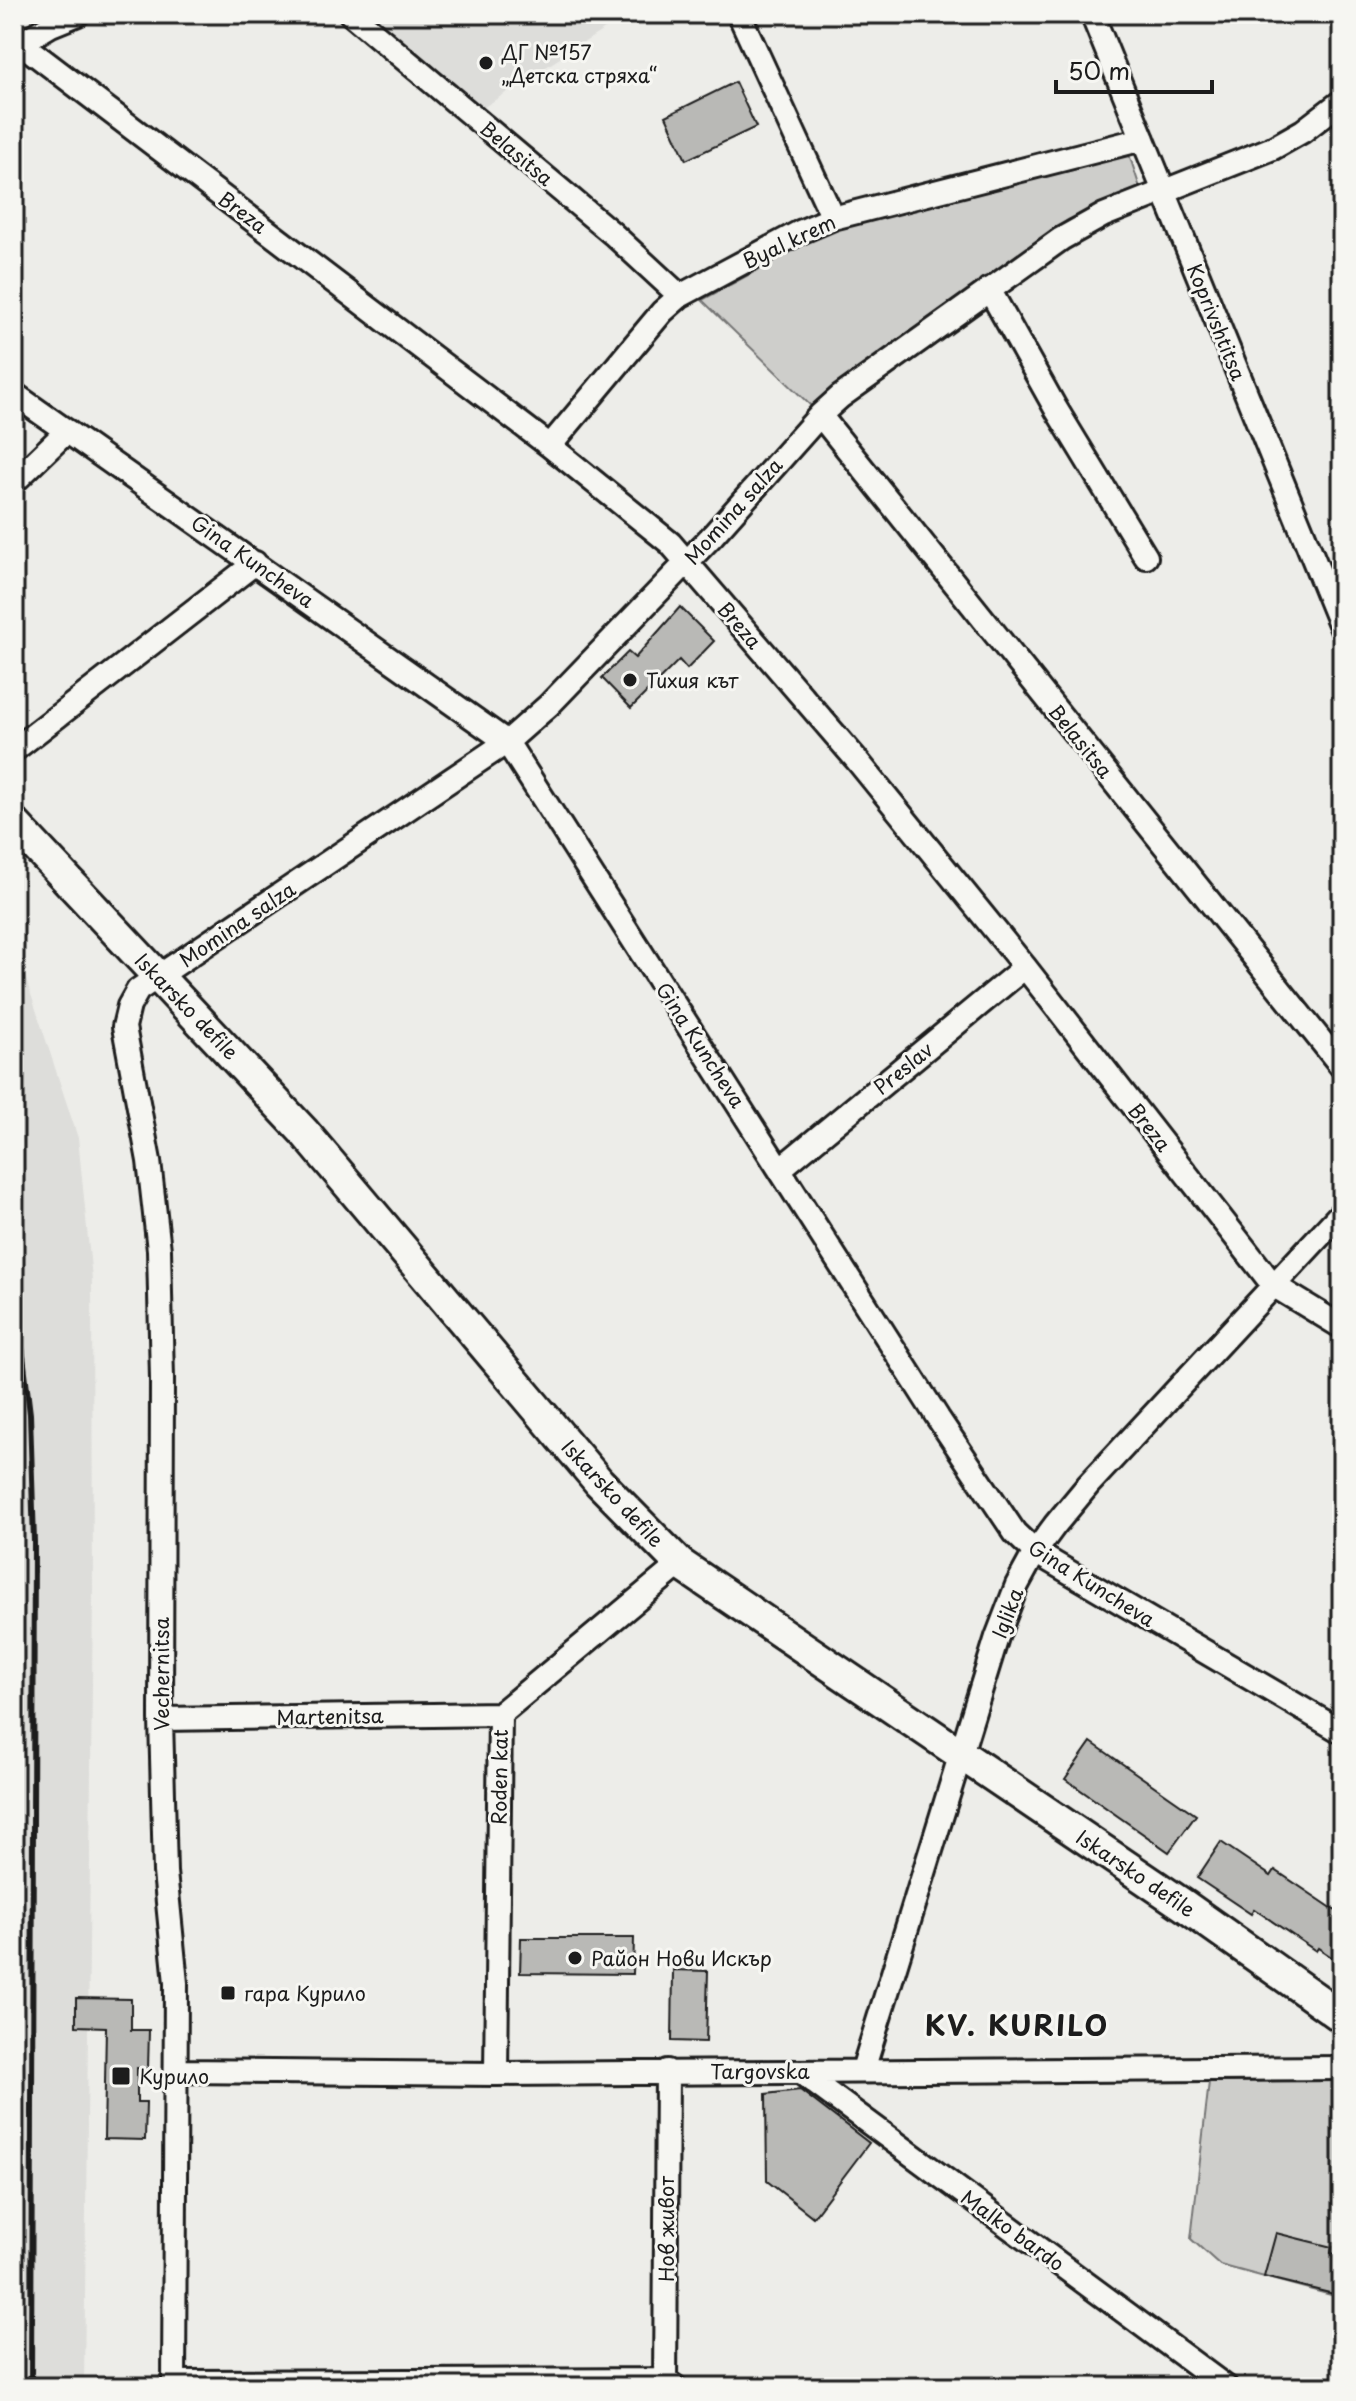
<svg xmlns="http://www.w3.org/2000/svg" width="1356" height="2401" viewBox="0 0 1356 2401" font-family="'Playpen Sans',sans-serif">
<rect width="100%" height="100%" fill="#edede9"/>
<filter id="ink" filterUnits="userSpaceOnUse"><feTurbulence type="fractalNoise" baseFrequency=".0125" numOctaves="2"/><feDisplacementMap in="SourceGraphic" scale="16" xChannelSelector="R" yChannelSelector="G"/><feConvolveMatrix kernelMatrix="1 2 1 2 8 2 1 2 1" color-interpolation-filters="sRGB"/></filter>
<g filter="url(#ink)">
<path fill="#ddddda" d="M360 14H628L478 111Z
M14 956 25 976 78 1138 92 1279 93 1594 84 2387H14Z"/>
<path fill="#cececb" stroke="#757574" stroke-width="2" d="M1128 151 1141 191 1068 220 811 406 702 300 835 228Z
M1342 2080V2298L1220 2265 1191 2239 1209 2082Z"/>
<path fill="#b9b9b6" stroke="#1c1c1c" stroke-width="2" d="M735 82 756 127 686 160 666 116Z
M680 607 714 641 687 669 679 660 631 708 602 678 628 652 635 658Z
M1091 1742 1196 1815 1169 1852 1065 1779Z
M1221 1842 1271 1876 1275 1870 1342 1915V1964L1318 1948 1316 1951 1254 1909 1251 1914 1197 1878Z
M521 1938H634L633 1974 520 1973Z
M673 1970 708 1971 706 2042 672 2041Z
M76 1998 131 1999V2030H149L148 2069 137 2068V2102H146L145 2140 104 2139 106 2027 76 2026Z
M800 2090 869 2143 813 2217 767 2181 766 2094Z
M1276 2233 1332 2247 1331 2253 1342 2256V2296L1264 2277Z"/>
<g fill="none" stroke-linecap="round" stroke-linejoin="round">
<g stroke="#1c1c1c" stroke-width="28">
<path id="minor" d="M351 14 613 234 680 296
M739 14 833 218
M1092 14 1342 629
M19 42 550 446 670 543 856 759 1025 967 1273 1285 1342 1327
M14 47 51 25 78 14
M989 289 1056 409 1146 557
M14 394 507 742 938 1418 1015 1533 1035 1552 1342 1732
M820 415 1342 1067
M550 446 662 312 680 296 800 232 833 218 1143 139
M14 482 67 431
M14 750 255 563
M780 1169 1025 967
M161 1719 500 1714
M863 2070 997 1637 1017 1585 1035 1552 1055 1525 1089 1484 1342 1212
M177 2071 496 2074 1342 2068
M800 2072 1226 2387
M496 2074 500 1714 680 1564
M174 2382 665 2380 675 2387
M174 2387 176 1983 165 1872 161 1719 162 1379 159 1250 149 1161 124 1027 129 1006 138 990 507 742 549 705 713 535 820 415 840 397 1061 239 1104 215 1273 148 1303 131 1342 101
M665 2387 667 2071"/>
</g>
<g stroke="#1c1c1c" stroke-width="36">
<path id="secondary" d="M14 823 304 1132 599 1482 680 1564 1185 1906 1342 2017"/>
</g>
<use href="#minor" stroke="#f6f6f2" stroke-width="22"/>
<use href="#secondary" stroke="#f6f6f2" stroke-width="30"/>
<path stroke="#1c1c1c" stroke-width="6" d="M14 1280 30 1414 34 1542 31 2387"/>
</g>
</g>
<g fill="#1c1c1c" stroke="#f6f6f2" stroke-width="3">
<circle cx="486" cy="63" r="8"/>
<circle cx="630" cy="680" r="8"/>
<circle cx="575" cy="1958" r="8"/>
<rect x="220" y="1985" width="16" height="16" rx="4"/>
<rect x="111" y="2066" width="20" height="20" rx="4"/>
</g>
<g text-anchor="middle" dominant-baseline="central" stroke-width="6" stroke-linejoin="round" paint-order="stroke">
<g font-size="20" fill="#1c1c1c" stroke="#f6f6f2" text-anchor="start">
<text x="502" y="52">ДГ №157<tspan x="502" dy="23">„Детска стряха“</tspan></text>
<text x="646" y="680">Тихия кът</text>
<text x="591" y="1958">Район Нови Искър</text>
<text x="244" y="1993">гара Курило</text>
<text x="139" y="2076">Курило</text>
</g>
<g font-size="20" fill="#1c1c1c" stroke="#f6f6f2">
<text transform="translate(517 153) rotate(40)">Belasitsa</text>
<text transform="translate(243 212) rotate(37)">Breza</text>
<text transform="translate(789 241) rotate(-25)">Byal krem</text>
<text transform="translate(1217 322) rotate(68)">Koprivshtitsa</text>
<text transform="translate(733 511) rotate(-48)">Momina salza</text>
<text transform="translate(253 561) rotate(35)">Gina Kuncheva</text>
<text transform="translate(740 625) rotate(49)">Breza</text>
<text transform="translate(1081 741) rotate(51)">Belasitsa</text>
<text transform="translate(237 924) rotate(-34)">Momina salza</text>
<text transform="translate(187 1006) rotate(46)">Iskarsko defile</text>
<text transform="translate(701 1045) rotate(57)">Gina Kuncheva</text>
<text transform="translate(903 1068) rotate(-39)">Preslav</text>
<text transform="translate(1150 1127) rotate(52)">Breza</text>
<text transform="translate(613 1493) rotate(47)">Iskarsko defile</text>
<text transform="translate(1092 1583) rotate(32)">Gina Kuncheva</text>
<text transform="translate(1007 1613) rotate(-69)">Iglika</text>
<text transform="translate(161 1674) rotate(-90)">Vechernitsa</text>
<text transform="translate(330 1716) rotate(-1)">Martenitsa</text>
<text transform="translate(499 1777) rotate(-89)">Roden kat</text>
<text transform="translate(1136 1873) rotate(34)">Iskarsko defile</text>
<text x="760" y="2071">Targovska</text>
<text transform="translate(666 2229) rotate(-90)">Нов живот</text>
<text transform="translate(1013 2230) rotate(36)">Malko bardo</text>
</g>
<g font-size="28" font-weight="bold" letter-spacing="2" fill="#1c1c1c" stroke="#f6f6f2">
<text x="1017" y="2024">KV. KURILO</text>
</g>
</g>
<rect width="1356" height="2401" fill="none" stroke="#f6f6f2" stroke-width="48"/>
<rect x="24" y="24" width="1308" height="2353" fill="none" stroke="#1c1c1c" stroke-width="3" filter="url(#ink)"/>
<path d="M1056 80v12h156v-12" fill="none" stroke="#1c1c1c" stroke-width="4"/>
<text x="1068" y="80" font-size="24" fill="#1c1c1c" stroke="#f6f6f2" stroke-width="6" paint-order="stroke">50 m</text>
</svg>
